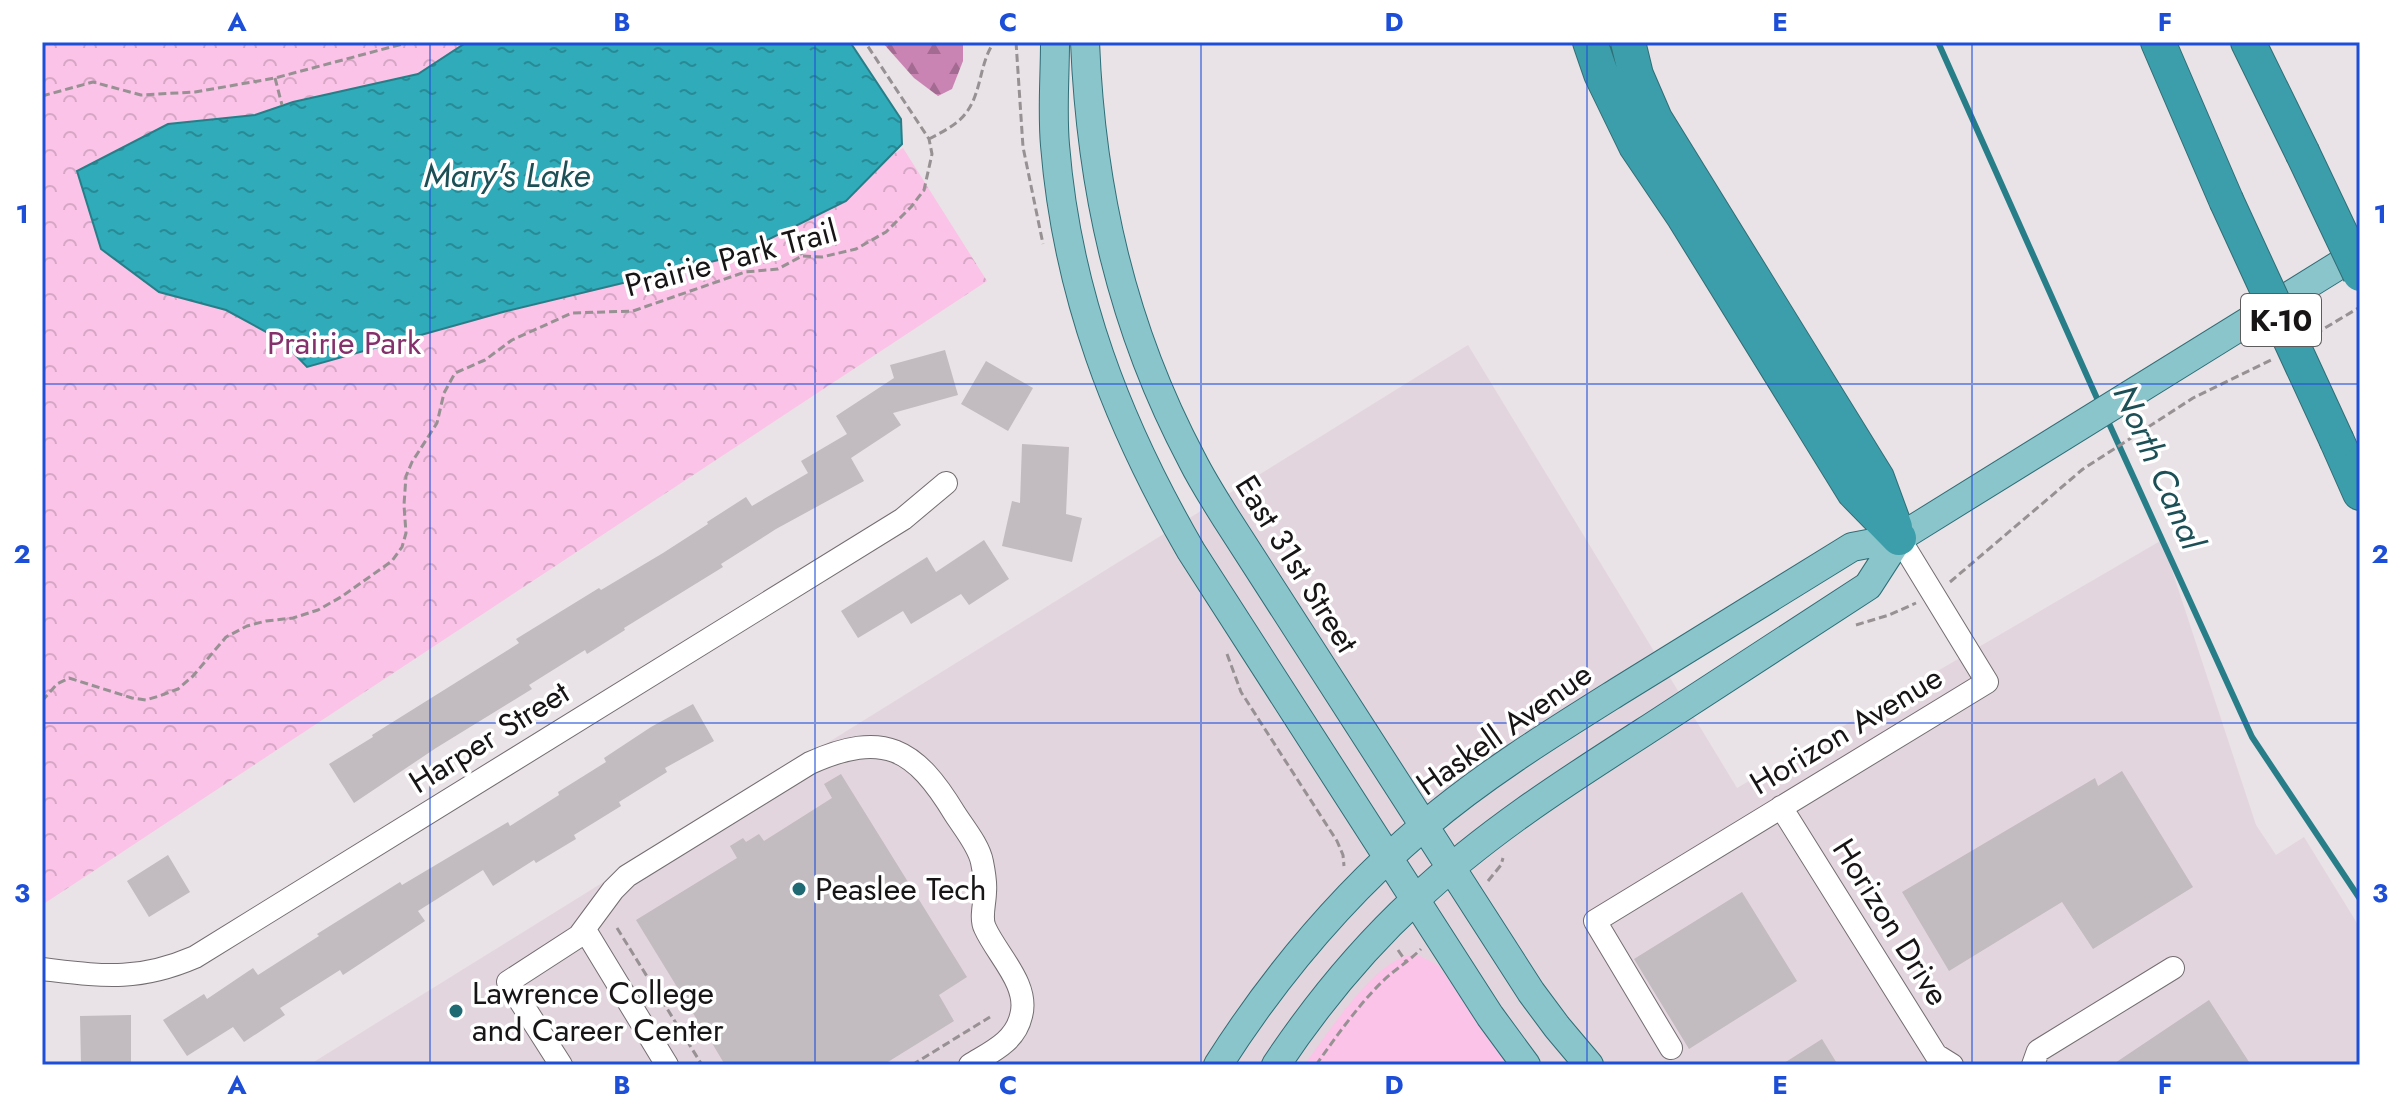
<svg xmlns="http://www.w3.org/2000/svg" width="2402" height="1107" viewBox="0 0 2402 1107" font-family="Jost,sans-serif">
<defs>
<pattern id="forest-firs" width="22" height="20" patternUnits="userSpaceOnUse" patternTransform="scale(2)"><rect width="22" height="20" fill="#ca84b3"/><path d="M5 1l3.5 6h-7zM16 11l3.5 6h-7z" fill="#a36b91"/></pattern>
<pattern id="park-crowns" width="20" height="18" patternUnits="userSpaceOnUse" patternTransform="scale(2)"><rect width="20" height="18" fill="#fbc3e7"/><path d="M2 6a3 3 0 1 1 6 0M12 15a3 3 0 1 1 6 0" fill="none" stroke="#d6a7c5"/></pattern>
<pattern id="water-ripples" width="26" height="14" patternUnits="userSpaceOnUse" patternTransform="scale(2)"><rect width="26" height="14" fill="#30abb9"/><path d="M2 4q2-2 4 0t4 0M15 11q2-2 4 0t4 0" fill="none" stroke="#288a95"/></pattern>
</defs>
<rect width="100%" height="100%" fill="#e9e2e6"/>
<path fill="#e3d5de" d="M1468 345 1737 788 2162 540 2256 825 2276 855 2304 837 2360 928V1065H309Z"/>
<path fill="#fbc3e7" d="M1410 955 1420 956 1438 965 1509 1065H1304C1328 1034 1372 963 1410 955Z"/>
<path fill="url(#forest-firs)" d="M882 42H963V61L952 89 938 96 914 78Z"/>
<path fill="url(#park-crowns)" d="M42 42H794L873 167 903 148 987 281 42 905Z"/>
<path fill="url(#water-ripples)" stroke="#287e88" stroke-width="2" d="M467 42H850L901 119 902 144 846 201 735 256 503 312 307 367 281 340 226 310 159 292 101 249 77 171 168 124 255 115 293 102 418 74Z"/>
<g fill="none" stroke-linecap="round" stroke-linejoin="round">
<path stroke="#287e88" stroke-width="6" d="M1938 42 2100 405
M2107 419 2252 737 2360 899"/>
</g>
<path fill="#c2bbbf" d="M945 350 958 395 893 413 901 425 851 458 864 481 776 529 721 564 723 567 624 628 625 630 587 654 585 650 529 685 532 689 436 748 354 803 329 764 373 737 372 735 519 643 516 639 599 588 601 590 663 553 708 524 707 522 746 497 752 506 808 473 801 461 847 434 836 416 894 378 890 365Z
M986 361 1033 388 1008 431 961 404Z
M1022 444 1069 447 1066 514 1082 518 1072 562 1002 546 1012 501 1020 503Z
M984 540 1009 579 969 605 961 594 911 624 903 611 858 638 841 611 927 557 936 572Z
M693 704 714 741 665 768 667 772 619 802 621 806 574 835 576 839 536 863 534 860 493 886 483 870 418 911 425 921 343 975 340 970 280 1008 285 1015 244 1042 233 1027 187 1056 163 1020 204 994 207 999 253 968 258 975 319 936 317 934 400 882 402 885 508 822 510 826 559 795 558 792 606 762 604 758 651 727Z
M2122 771 2193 887 2093 949 2062 902 1949 971 1902 892 2095 778 2098 786Z
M841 774 967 977 939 995 954 1021 883 1065H725L709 1038 701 1043 688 1023 696 1018 636 920 737 858 730 846 743 838 746 842 759 834 764 841 832 798 824 784Z
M168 855 190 892 149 917 127 881Z
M1742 892 1797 981 1689 1049 1634 959Z
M2209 1000 2251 1065H2112Z
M131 1015V1063H81L80 1016Z
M1822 1039 1838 1065H1781Z"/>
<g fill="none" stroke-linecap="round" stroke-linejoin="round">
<g stroke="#736d71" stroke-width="24">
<path id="minor" d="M1781 807 1936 1055 1952 1065
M585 930 667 1065
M42 969C102 976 137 982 195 957L903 519 946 483
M1671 1048 1595 921 1987 682 1899 538
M561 1065 508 982 579 936 613 890 627 876 810 763C884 730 915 748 955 814 964 828 979 846 982 862 984 872 986 883 985 892 985 903 980 918 985 928 997 955 1030 985 1021 1016 1015 1042 991 1052 970 1065
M2033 1065 2038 1051 2173 968"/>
</g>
<g stroke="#2f6e76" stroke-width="30">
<path id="major" d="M1055 42C1055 77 1052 111 1055 145 1067 294 1117 423 1191 551L1490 1016 1526 1065
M1085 42C1091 190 1122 328 1192 460 1202 480 1214 499 1226 518L1531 992 1557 1027 1589 1065
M1218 1065C1274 977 1344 894 1424 826 1484 775 1552 733 1619 691 1696 643 1774 595 1852 547L1899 538 2360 252
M1276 1065C1316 1005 1363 948 1416 899 1487 832 1569 780 1650 728 1723 680 1796 633 1868 586L1899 538"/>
</g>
<g stroke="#2f6e76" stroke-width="36">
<path id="highway" d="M1590 42 1601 74 1636 146 1684 217 1854 492 1899 538
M1628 42 1636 75 1655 119 1877 478 1895 527
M2158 42 2226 200
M2248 42 2302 152
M2337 441 2360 493"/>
</g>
<path stroke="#979194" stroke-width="3" stroke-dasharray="8 4" stroke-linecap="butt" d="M1016 42 1023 147 1043 244
M275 78 282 105
M42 96 93 82 141 95 195 92 275 78 410 42
M929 139C942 132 957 125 966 113 982 92 979 64 994 42
M789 229 802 255
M2315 334 2360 307
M1950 582 2083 469 2193 398 2271 360
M1856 625 1889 615 1916 603
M1227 654 1241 692 1337 841 1343 855 1344 866
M42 701 57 684 69 678 132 698 146 700 159 696 178 689 193 676 226 637 247 626 266 621 293 618 318 610 341 597 392 561 402 547 406 533 404 505 406 476 412 462 437 423 444 393 455 373 485 360 512 340 572 313 633 311 745 272 778 269 802 256 822 257 856 249 886 232 911 207 924 190 932 154 929 139 865 42
M1488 881 1501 865 1503 858
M617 928 702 1065
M1398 950 1407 963
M912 1065 990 1017
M1316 1065C1335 1038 1366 994 1392 973 1402 965 1411 959 1421 949"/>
<use href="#minor" stroke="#fff" stroke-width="22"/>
<use href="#major" stroke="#8ac5cc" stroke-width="28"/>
<use href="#highway" stroke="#3c9eaa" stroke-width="34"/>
<g stroke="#2f6e76" stroke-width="36" stroke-linecap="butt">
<path id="highway-bridge" d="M2302 152 2360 274
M2226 200 2337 441"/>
</g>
<use href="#highway-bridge" stroke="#3c9eaa" stroke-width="34"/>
</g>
<path fill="none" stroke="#1d4ed8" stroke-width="2" stroke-opacity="0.55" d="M430 42V1065M815 42V1065M1201 42V1065M1587 42V1065M1972 42V1065M42 384H2360M42 723H2360"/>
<g fill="#206b73" stroke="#fff" stroke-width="3">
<circle cx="799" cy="889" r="8"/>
<circle cx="456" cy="1011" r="8"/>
</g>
<g text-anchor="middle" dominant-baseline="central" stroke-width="7" stroke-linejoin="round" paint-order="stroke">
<rect fill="#fff" stroke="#5d5b5c" stroke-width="2" x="2241" y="294" width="80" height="52" rx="6"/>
<g font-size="30" font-weight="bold" fill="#171516">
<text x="2281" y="320">K-10</text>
</g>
<g font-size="32" fill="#171516" stroke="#fff">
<text transform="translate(731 258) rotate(-15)">Prairie Park Trail</text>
<text transform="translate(1297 564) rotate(58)">East 31st Street</text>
<text transform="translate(1504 729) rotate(-35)">Haskell Avenue</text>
<text transform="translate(1846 730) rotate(-31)">Horizon Avenue</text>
<text transform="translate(489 737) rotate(-32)">Harper Street</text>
<text transform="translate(1891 922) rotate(58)">Horizon Drive</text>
</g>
<g font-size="32" fill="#84306c" stroke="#fff">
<text x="344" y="343">Prairie Park</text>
</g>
<g font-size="32" fill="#171516" stroke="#fff" text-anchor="start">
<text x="815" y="889">Peaslee Tech</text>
<text x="472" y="993">Lawrence College<tspan x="472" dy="37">and Career Center</tspan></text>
</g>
<g font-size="34" font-style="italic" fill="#1d5056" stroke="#fff">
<text x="507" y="175">Mary's Lake</text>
<text transform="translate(2159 467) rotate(66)">North Canal</text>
</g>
</g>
<rect width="2402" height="1107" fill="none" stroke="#ffffff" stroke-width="88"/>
<rect x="44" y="44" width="2314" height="1019" fill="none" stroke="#1d4ed8" stroke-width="3"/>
<g font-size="26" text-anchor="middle" font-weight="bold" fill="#1d4ed8">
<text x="237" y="31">A</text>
<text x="622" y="31">B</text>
<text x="1008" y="31">C</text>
<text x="1394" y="31">D</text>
<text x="1780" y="31">E</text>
<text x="2165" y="31">F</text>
<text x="22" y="223">1</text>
<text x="2380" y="223">1</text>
<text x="22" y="563">2</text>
<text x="2380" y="563">2</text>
<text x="22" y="902">3</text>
<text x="2380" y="902">3</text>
<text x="237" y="1094">A</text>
<text x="622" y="1094">B</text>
<text x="1008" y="1094">C</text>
<text x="1394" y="1094">D</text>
<text x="1780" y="1094">E</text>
<text x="2165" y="1094">F</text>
</g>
</svg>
